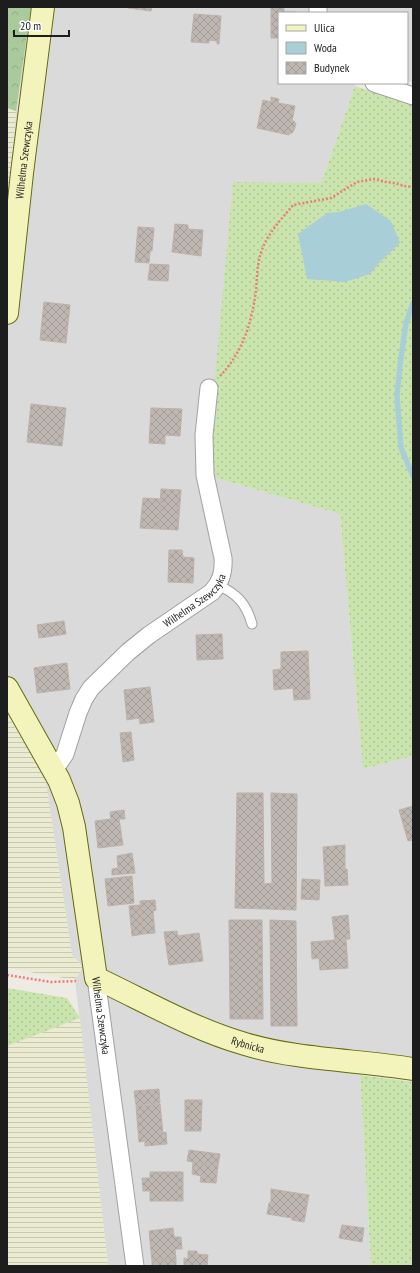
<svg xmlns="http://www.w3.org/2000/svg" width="420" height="1273" viewBox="0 0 420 1273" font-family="'PT Sans Narrow',sans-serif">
<defs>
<pattern id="farmland-rules" width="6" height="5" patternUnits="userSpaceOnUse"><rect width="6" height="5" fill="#eaebd1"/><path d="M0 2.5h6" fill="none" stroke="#c8c9b3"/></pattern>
<pattern id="grass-dots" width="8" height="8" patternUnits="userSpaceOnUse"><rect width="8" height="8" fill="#cae4ae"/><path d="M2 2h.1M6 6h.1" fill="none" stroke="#adc395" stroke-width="1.8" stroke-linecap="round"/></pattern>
<pattern id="forest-crowns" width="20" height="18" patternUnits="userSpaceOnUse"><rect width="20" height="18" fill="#abca9c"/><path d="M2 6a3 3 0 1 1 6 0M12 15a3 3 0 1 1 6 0" fill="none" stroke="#93ad86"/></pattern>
<pattern id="building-cross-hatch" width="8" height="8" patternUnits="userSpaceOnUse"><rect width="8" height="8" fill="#beb6b1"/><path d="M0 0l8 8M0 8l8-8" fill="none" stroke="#a39c98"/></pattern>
</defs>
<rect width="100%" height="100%" fill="#eeeae4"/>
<path fill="#dbdada" d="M31 7H413V82L407 81V13H279V83H356L321 183 206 475 340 514 363 769 413 756V1062L383 1059 360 1075 371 1266H108L75 980 83 967 72 955 41 751 7 709V214L16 111Z"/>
<path fill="url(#farmland-rules)" d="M7 108 16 111 7 214Z
M7 715 45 776 72 955 83 967 75 980 7 968Z
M80 1018 108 1266H7V1046Z"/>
<path fill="url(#grass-dots)" d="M355 86 413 105V756L363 769 340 514 206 475 233 182 321 183Z
M7 988 67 998 80 1018 7 1046Z
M360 1075 413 1082V1266H371Z"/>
<path fill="url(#forest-crowns)" d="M7 7H31L16 111 7 108Z"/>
<path fill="#a8cfd8" d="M366 204 391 221 400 243 380 262 370 274 345 282 307 279 298 234 327 213 339 212Z"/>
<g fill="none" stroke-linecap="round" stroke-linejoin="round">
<path stroke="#a8cfd8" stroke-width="5.5" d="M413 303 406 323 400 365 397 396 401 448 413 476"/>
</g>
<path fill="url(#building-cross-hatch)" stroke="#beb1a8" d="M128 7H152L151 11 128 8Z
M271 7H284V12H297V13H279V38H271Z
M194 14 221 16 219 44H217V41L209 40V43L191 42Z
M271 97 279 99 278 103 295 106 292 121H294L296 124 294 130 292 133H290L289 135 257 128 263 100 271 102Z
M175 224 188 225V229L203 230 201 256 172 252Z
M138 227 154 228 152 251H150L149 263 135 262Z
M150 264 169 265 168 281 148 280Z
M44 302 70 305 66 343 40 340Z
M31 404 66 408 62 446 27 442Z
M151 408 182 409 180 436 165 435V444L149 443Z
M161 489 181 490 178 530 159 529Z
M143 498 161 499 159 529 140 528Z
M169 550H182L183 557 194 558 193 583 168 582Z
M64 621 66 634 39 638 37 625Z
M222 634 223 659 197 660 196 635Z
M308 651 310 699 294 700 293 688 274 690 273 670 281 669V652Z
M67 663 70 689 37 693 34 668Z
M150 687 154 722 140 724 139 718 127 720 124 690Z
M131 732 134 760 123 762 120 733Z
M237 793H263L264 884 272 883 271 793 297 794 296 910 235 908Z
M413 806V840L408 841 399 810Z
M124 810 125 819H119L123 845 98 848 95 821 111 819 110 812Z
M345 845V869H347L348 885 325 886 323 847Z
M132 853 135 873 112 875V869L118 868 117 856Z
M132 876 134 903 108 906 105 879Z
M302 879 320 880 319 900 301 899Z
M155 900 156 910 153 911 155 933 143 934 140 901Z
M140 905 143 934 132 936 129 906Z
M348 915 350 939H346L348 968 320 970 319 958 312 959 311 942 335 940 332 917Z
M229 920H262L263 1019H230Z
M270 920 296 921 297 1026H271Z
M177 931 178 936 199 933 203 961 169 965 164 932Z
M159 1089 160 1103 136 1105 134 1091Z
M185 1100H202L201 1131H185Z
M160 1104 163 1133 166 1132 167 1144 145 1146V1141L139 1142 136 1106Z
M189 1150 220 1154 218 1166 187 1161Z
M193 1162 218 1166 216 1183 200 1182 201 1176 192 1174Z
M150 1172H183V1201H150V1191H143L142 1178H150Z
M271 1189 309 1195 304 1222 292 1220V1218L267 1214 269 1203 271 1202Z
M342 1225 364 1228 362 1242 339 1238Z
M173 1228 174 1237H181L182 1249H175L176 1259 152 1261 149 1231Z
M188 1251H197V1254L208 1255 207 1266 184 1265V1258L188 1259Z
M176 1259V1266H152V1261Z"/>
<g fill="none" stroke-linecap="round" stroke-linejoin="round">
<g stroke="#a1a1a1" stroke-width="11">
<path id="lane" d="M218 585C237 594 246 603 252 624"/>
</g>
<g stroke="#a1a1a1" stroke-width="19">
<g id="street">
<path d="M318 7V13"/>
<path d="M374 83 413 96"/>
<path id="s1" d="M54 770 65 754 78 713 84 699 91 688 128 652 149 635 212 592C221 582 224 572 223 558L205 475 204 435 209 388"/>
<path id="s2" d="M96 978 135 1266"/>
</g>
</g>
<g stroke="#646b0e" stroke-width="24">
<g id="secondary">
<path id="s3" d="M7 313 22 173 43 7"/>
<path id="s4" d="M7 688 59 780 68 803 74 827 96 978C145 1001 193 1029 245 1044 298 1060 358 1060 413 1069"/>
</g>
</g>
<path stroke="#ee7d75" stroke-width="2.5" stroke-dasharray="2 2" stroke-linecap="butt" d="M220 376C243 352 252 322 256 290 257 279 257 267 260 256 265 236 280 221 293 205L331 198 357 182 374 179 386 182 394 183 405 186 413 187
M7 975 51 982 76 981"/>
<use href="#lane" stroke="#fff" stroke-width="9"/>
<use href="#street" stroke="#fff" stroke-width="17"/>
<use href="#secondary" stroke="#f3f4bc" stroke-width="22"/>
</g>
<g text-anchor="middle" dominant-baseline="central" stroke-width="3.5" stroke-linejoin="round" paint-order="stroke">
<g font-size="11" fill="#1d1d1d" stroke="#fff">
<text stroke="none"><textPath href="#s3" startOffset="154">Wilhelma Szewczyka</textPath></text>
<text stroke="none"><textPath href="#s1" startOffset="227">Wilhelma Szewczyka</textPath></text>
<text stroke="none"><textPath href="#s2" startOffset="38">Wilhelma Szewczyka</textPath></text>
<text stroke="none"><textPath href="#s4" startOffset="474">Rybnicka</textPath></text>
</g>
</g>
<rect width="420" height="1273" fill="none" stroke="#1d1d1d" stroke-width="16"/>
<rect x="278" y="12" width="130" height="72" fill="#ffffff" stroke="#a5a5a5"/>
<rect x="286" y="25" width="20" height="6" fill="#f3f4bc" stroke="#a5a5a5"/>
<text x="314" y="32" font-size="12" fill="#1d1d1d">Ulica</text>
<rect x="286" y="42" width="20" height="12" fill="#a8cfd8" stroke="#a5a5a5"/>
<text x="314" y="52" font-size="12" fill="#1d1d1d">Woda</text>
<rect x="286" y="62" width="20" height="12" fill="url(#building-cross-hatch)" stroke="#a5a5a5"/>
<text x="314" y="72" font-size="12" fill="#1d1d1d">Budynek</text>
<path d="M14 30v6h55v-6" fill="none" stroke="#1d1d1d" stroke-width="2"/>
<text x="20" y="30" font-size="12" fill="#1d1d1d" stroke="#ffffff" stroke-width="3" paint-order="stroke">20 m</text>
</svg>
